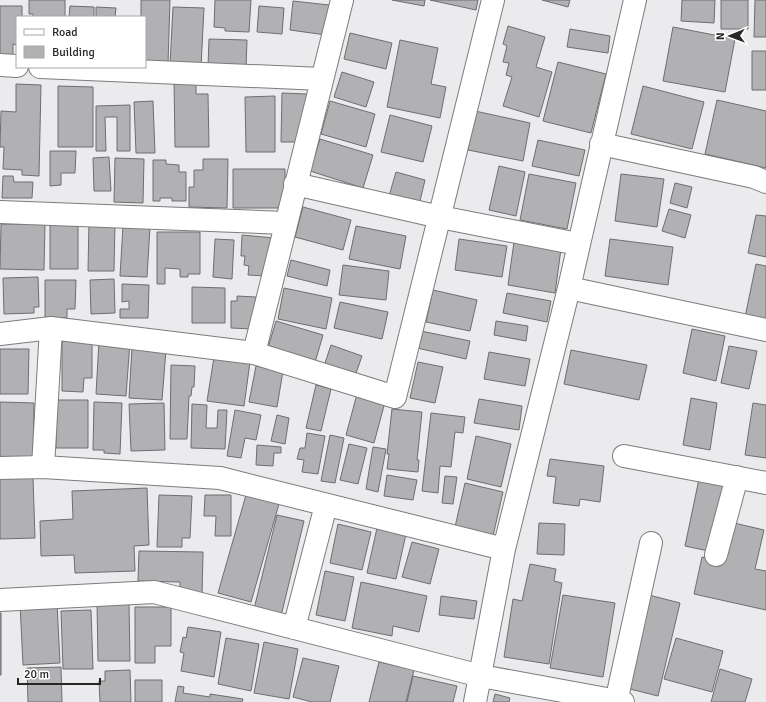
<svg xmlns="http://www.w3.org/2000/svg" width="766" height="702" viewBox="0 0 766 702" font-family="Signika,sans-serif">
<rect width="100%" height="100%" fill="#ebebed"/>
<path fill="#b1b1b4" stroke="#6e6e70" d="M29 0H65V17H33V14H29Z
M141 0H170L168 64 145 63V17H141Z
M215 0H251L249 32 225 31V28L214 27Z
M392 0H425L424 6Z
M430 0H478L476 10Z
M542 0H570L568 7Z
M682 0H715L714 23 681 21Z
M721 0H748V29H721Z
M755 0H766V37H754Z
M293 1 329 5 326 35 290 30Z
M0 6H22V17H17V45L13 44V57H0Z
M70 6 94 7V17H69Z
M259 6 284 8 282 34 257 32Z
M96 7 116 8 115 17H96Z
M173 7 204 8 201 67 170 65Z
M508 26 545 37 536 67 552 72 539 117 503 106 512 77 506 75 509 63 503 62 507 46 503 44Z
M673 27 735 39 725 92 663 81Z
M570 29 610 36 608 53 567 47Z
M350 33 392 43 386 69 344 59Z
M209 39 247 40 246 69 208 67Z
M400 40 438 48 431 84 446 87 440 118 387 107Z
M752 51H766V90H752Z
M558 62 606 74 591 133 543 121Z
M342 72 374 82 366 107 334 97Z
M174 81H196V94H208L209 147H175Z
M16 84 41 85 39 176 22 175V170L3 169 4 147H0L1 111 16 112Z
M58 86 93 87V147H58Z
M643 86 704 102 692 149 631 134Z
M282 93 307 94 300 142H281Z
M275 96V152H246L245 97Z
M717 100 766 111V168L705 154Z
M153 101 155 153H136L134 102Z
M330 101 375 114 366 147 321 134Z
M130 105V151H117V117H105L106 151H96V106Z
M475 111 530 123 523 161 468 150Z
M390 115 432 126 423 162 381 152Z
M320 139 373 155 363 188 310 171Z
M538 140 585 150 579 176 532 166Z
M50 151H76L75 173H61V185L50 186Z
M109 157 111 191H94L93 158Z
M115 158 144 159 143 203 114 202Z
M203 159H228L227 208 189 207V187H194V170H203Z
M153 160H166V164L179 165V172H186V201H172V198H160V201H153Z
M499 166 525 172 516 216 489 210Z
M233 169H285V208H233Z
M396 172 425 180 419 205 389 196Z
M529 174 576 183 567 229 520 220Z
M621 174 664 179 657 227 615 221Z
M3 176H13L14 182H33L32 198H2Z
M675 183 692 187 687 208 670 203Z
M303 207 351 220 343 250 295 237Z
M669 209 691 215 685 238 662 231Z
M756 215 766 216V257L748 253Z
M50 221H78V269H50Z
M89 221 115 222 114 271H88Z
M1 224H45L44 270 0 269Z
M123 226 150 227 147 277 120 276Z
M356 226 406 236 400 269 349 259Z
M157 232H200V274H188V277H180V269L165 268V284H157Z
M242 235 274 238 273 256H267L265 276 248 275 249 266 244 265 245 256H241Z
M215 239 234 240 232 279 213 277Z
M459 239 507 246 502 277 455 270Z
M610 239 673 247 668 285 605 276Z
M514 242 561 249 555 293 508 285Z
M291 260 330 270 327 286 287 276Z
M756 264 766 266V327L744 322Z
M343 265 389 271 386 300 339 295Z
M38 277 39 307H34V313L4 314 3 278Z
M114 279 115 313 91 314 90 280Z
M45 280H76L75 309H67V318L45 317Z
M122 284 149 285 148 318H120V309H129V301L122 302Z
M192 287 225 288V323H192Z
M284 288 332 298 326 329 278 319Z
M433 290 477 300 470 331 426 322Z
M507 293 551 301 547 322 503 313Z
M237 296 256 297V316L253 329 231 328V301H237Z
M340 302 388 312 382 339 334 328Z
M276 321 323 335 314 366 267 351Z
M496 321 528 326 526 341 494 335Z
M692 329 725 336 716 381 683 373Z
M421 331 470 341 466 359 417 348Z
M62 339 92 340V378H84L83 392 62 391Z
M99 341 130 342 126 396 96 394Z
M331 345 362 356 355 376 324 366Z
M729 346 757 351 749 389 721 383Z
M132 348 166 350 162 400 129 398Z
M0 349H29L28 394H0Z
M571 350 647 365 639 400 564 384Z
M489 352 530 359 525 386 484 379Z
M214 357 250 362 244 406 207 401Z
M418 362 443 367 435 403 410 398Z
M171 365 195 366 194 387H192L191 396H189L187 439H170Z
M256 366 283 371 277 407 249 402Z
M316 385 331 389 321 431 306 428Z
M357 394 385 402 374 443 346 435Z
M691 398 717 403 710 450 683 445Z
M479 399 522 406 519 430 474 423Z
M56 400H88V448H56Z
M0 402 34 403 33 458 0 457Z
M94 402 122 403 120 454 104 453V450H93Z
M164 403 165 450 131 451 129 404Z
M753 403 766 405V458L745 455Z
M192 404 207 405 206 428H217L218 410H227L225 449 191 448Z
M392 409 422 412 417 460H419L418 472 387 469 389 454H387Z
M235 410 261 415 256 440 245 438 241 458 227 456Z
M431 413 465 417 463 433 455 432 451 467 440 466 438 493 422 491Z
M277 415 289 418 285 444 271 441Z
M307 433 325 436 318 474 302 472 304 460 297 459 300 448H305Z
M330 435 344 438 335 483 321 481Z
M476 436 511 444 501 487 467 479Z
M349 444 367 448 358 484 340 480Z
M257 445 281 447V453H274L273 466 256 465Z
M373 447 386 449 378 492 366 489Z
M550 459 604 466 600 502 580 499 579 506 553 503 556 477 547 476Z
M387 475 417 480 413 500 384 496Z
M445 476 457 477 453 504 442 503Z
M33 477 35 538 0 539V478Z
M699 479 727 485 713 552 685 546Z
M465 483 503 492 493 536 455 527Z
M147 488 149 545 134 546 135 571 75 573 74 555 41 556 40 521 73 519 72 491Z
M159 495 192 496 190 538H182V547H157Z
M205 495H231V536H215L216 516H204Z
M246 495 279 504 251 602 218 593Z
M277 515 304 521 281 616 254 609Z
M730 522 764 530 755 569 766 571V610L694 594 702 557 721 561Z
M539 523 565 524 564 555 537 554Z
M338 524 371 532 362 570 330 563Z
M377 528 406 534 396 579 367 573Z
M412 542 439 549 430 584 402 577Z
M139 551 203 552 202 596 180 595V582L138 581Z
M530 564 556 569 554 581 562 583 549 664 504 657 513 599 522 601Z
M325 571 354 577 345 621 316 615Z
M361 582 427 596 419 632 393 626 392 636 352 628Z
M645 594 680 603 658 696 622 687Z
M563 595 615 603 603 677 550 668Z
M441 596 477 601 474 619 439 615Z
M57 603 60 663 23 665 20 604Z
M97 603H129L130 661H98Z
M135 607H171V646H155V663H135Z
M91 610 93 669H63L61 611Z
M0 613H1V675H0Z
M188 627 221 632 214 677 181 671 184 653 180 652 183 637 186 638Z
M226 638 259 644 251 691 218 684Z
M676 638 723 651 712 692 664 679Z
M264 642 298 649 289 699 254 693Z
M303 658 339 666 330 702H312L293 697Z
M379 662 414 670 406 702H369Z
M61 667 62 702H28L27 668Z
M720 669 752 679 745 702H711Z
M130 670 131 702H100L99 681H105V671Z
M413 676 457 686 453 702H407Z
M135 680H162V702H135Z
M178 686 184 687 183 693 210 697V694L243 699 242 702H175Z
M495 694 510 698 509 702H493Z"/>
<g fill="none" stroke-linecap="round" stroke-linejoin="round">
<g stroke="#7c7c7e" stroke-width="24">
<path id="minor" d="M0 65 17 66
M40 67 322 79
M601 144 754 177 766 182
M295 184 440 217 578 244
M0 212 286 223
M569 288 766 330
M0 334 51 328 254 353 395 397 493 0
M254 353 342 0
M624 456 766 483
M43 467 51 328
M0 468 43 467 220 478 504 549
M716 555 737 477
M0 600 154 592 481 676 623 702
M294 628 326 505
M475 702 504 549 569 288 635 0
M616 702 651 543"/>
</g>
<use href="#minor" stroke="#fff" stroke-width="22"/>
</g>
<rect x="16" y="16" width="130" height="52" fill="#ffffff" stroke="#a8a8a9"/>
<rect x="24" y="29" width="20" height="6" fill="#ffffff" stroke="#a8a8a9"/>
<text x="52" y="36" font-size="12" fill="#262627">Road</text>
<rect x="24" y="46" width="20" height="12" fill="#b1b1b4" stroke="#a8a8a9"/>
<text x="52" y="56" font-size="12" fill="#262627">Building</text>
<g transform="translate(730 36) rotate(269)" stroke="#ffffff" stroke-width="3" paint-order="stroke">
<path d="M0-3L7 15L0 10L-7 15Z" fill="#262627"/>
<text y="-6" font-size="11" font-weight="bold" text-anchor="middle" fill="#262627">N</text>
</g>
<path d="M18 678v6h82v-6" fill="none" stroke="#262627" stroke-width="2"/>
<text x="24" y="678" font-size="12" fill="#262627" stroke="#ffffff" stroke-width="3" paint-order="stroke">20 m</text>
</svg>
